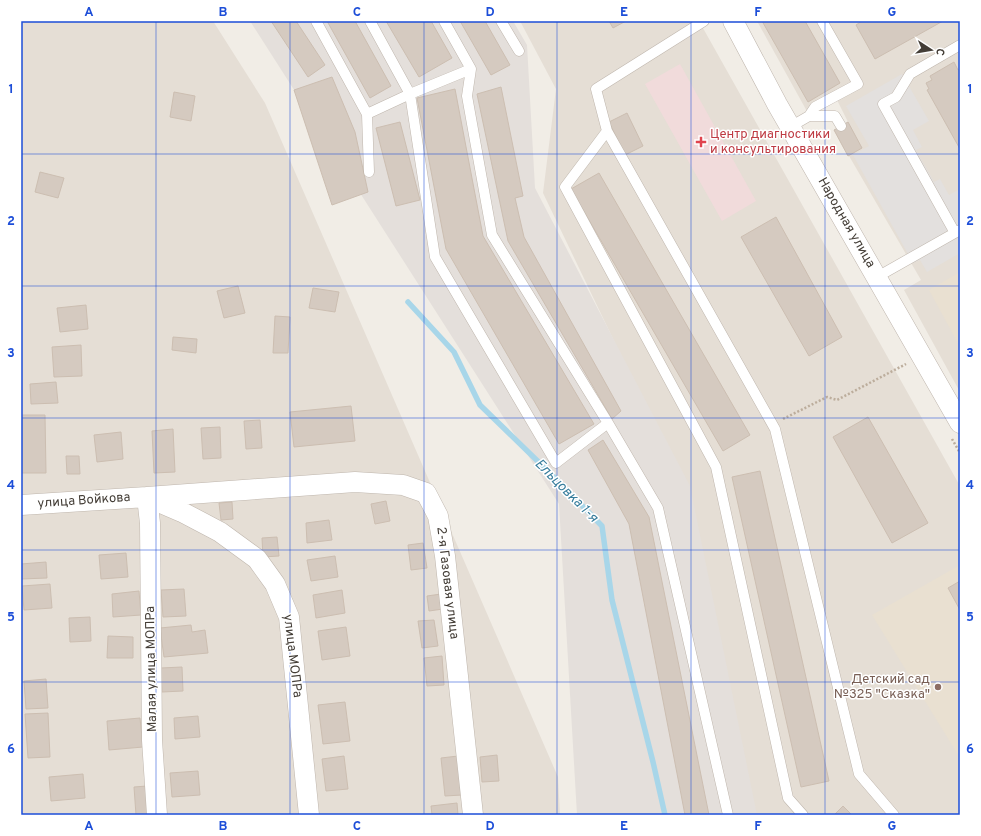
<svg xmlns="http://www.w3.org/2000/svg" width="981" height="836" viewBox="0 0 981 836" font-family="Overpass,sans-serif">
<rect width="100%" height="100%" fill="#f1ede6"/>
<path fill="#e5ded5" d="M21 21H213L265 103 558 777 560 815H21Z
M520 21H699L960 486V815H737L687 493 543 193 556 89Z
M757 21H960V392L904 290 921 280 834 130 848 122 837 100 809 115Z"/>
<path fill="#e4dfdb" d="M250 21H513L527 45 535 188 690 486 757 815H577L559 504Z"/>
<path fill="#e9e0d1" d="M960 272V347L929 290Z
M960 565V758L872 615Z"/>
<path fill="#f1dbdb" d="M680 64 756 201 722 221 645 84Z"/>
<path fill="#e3e0de" d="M902 74 929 121 913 130 922 147 916 150 934 182 940 179 949 195 960 189V253L927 272 920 260 913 263 853 155 869 146 846 106Z"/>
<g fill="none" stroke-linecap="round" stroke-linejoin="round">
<path stroke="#a8d6e9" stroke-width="5.5" d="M408 302 454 352 480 405 554 477 602 526 612 600 653 762 665 815"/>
</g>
<path fill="#d5cac0" stroke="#ccbeb1" d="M271 21H296L325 65 308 77Z
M327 21H355L391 86 370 98Z
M386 21H431L452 58 419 77Z
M460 21H485L510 65 491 75Z
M609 21H626L613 28Z
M762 21H805L840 83 808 102Z
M862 21H943L875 59 856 25Z
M954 62 958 70 960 69V149L927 90 929 89 926 83 932 80 930 76Z
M332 77 355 132 368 192 332 205 294 90Z
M501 87 523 196 515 198 524 237 621 411 612 419 508 241 477 94Z
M455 89 483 236 594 424 559 444 446 249 417 98Z
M174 92 195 96 191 121 170 117Z
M627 113 643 146 625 155 609 122Z
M400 122 420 200 396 206 376 128Z
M848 122 862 148 848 156 834 130Z
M40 172 64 178 58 198 35 192Z
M599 173 750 435 723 451 571 189Z
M776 217 842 337 809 356 741 237Z
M238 286 245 313 224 318 217 291Z
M313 288 339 292 335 312 309 308Z
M86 305 88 329 60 332 57 308Z
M275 316 290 317 288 353H273Z
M173 337 197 339 196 353 172 350Z
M81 345 82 376 54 377 52 347Z
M56 382 58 403 31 404 30 384Z
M351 406 355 441 294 447 290 412Z
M21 415H45L46 473H21Z
M868 417 928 523 892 543 833 437Z
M260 420 262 448 246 449 244 421Z
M220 427 221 458 203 459 201 428Z
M173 429 175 472 154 473 152 431Z
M121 432 123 459 97 462 94 435Z
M603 440 649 517 709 815H685L629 524 588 450Z
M66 456H79L80 474H67Z
M760 471 829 781 801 787 732 477Z
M386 501 390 521 375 524 371 504Z
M232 502 233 519 221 520 219 503Z
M329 520 332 540 307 543 306 523Z
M277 537 279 556 263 557 262 538Z
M423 543 427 568 411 570 408 545Z
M126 553 128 577 101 579 99 555Z
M335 556 338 577 311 581 307 560Z
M46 562 47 578 21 579V564Z
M960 581V610L948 588Z
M50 584 52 608 24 610 22 586Z
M184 589 186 616 163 617 161 590Z
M342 590 345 613 316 618 313 595Z
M139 591 141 615 113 617 112 594Z
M441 594 443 609 429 611 427 596Z
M90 617 91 641 70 642 69 618Z
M434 620 438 646 422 648 418 621Z
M191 625 192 632 205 630 208 653 164 657 160 628Z
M346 627 350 656 322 660 318 631Z
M108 636 133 637V658H107Z
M442 656 444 685 427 686 424 658Z
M182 667 183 691 162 692 161 668Z
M46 679 48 708 26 709 24 681Z
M345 702 350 741 323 744 318 705Z
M48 713 50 757 28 758 25 714Z
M198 716 200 737 175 739 174 718Z
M140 718 143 747 109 750 107 721Z
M497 755 499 781 482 782 480 757Z
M344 756 348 789 326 791 322 759Z
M458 756 462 795 445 796 441 758Z
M198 771 200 795 172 797 170 773Z
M83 774 85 798 51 801 49 777Z
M147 786 150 815H136L134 787Z
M457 803 458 815H432L431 806Z
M843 806 852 815H834Z"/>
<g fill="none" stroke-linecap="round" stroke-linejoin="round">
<g stroke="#bfb6ad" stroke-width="11">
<path id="service" d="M316 21 367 114 369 172
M370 21 410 94 435 257 556 463 608 423
M444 21 471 69
M501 21 519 51
M704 21 596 89 607 131 775 429 859 774 894 815
M367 114 410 94 471 69 467 96 492 235 608 423 658 508 728 815
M809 116H835L841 126
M790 127 809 116 815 107 858 84 822 21
M607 131 565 187 716 467 788 798 803 815
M955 233 883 104 896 97 910 74 960 45
M877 277 960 230"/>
</g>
<g stroke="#bfb6ad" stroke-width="21">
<path id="minor" d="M733 21 777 104 960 423
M21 505 147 497 182 512 220 532 257 559 275 584 289 617 309 815
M157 815 152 740 150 523 147 497 355 482 403 485 426 493 438 516 445 556 473 815"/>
</g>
<path stroke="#bcad9c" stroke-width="2.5" stroke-dasharray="2 2" stroke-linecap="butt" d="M783 419 827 397 837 400 906 364
M952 439 960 453"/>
<use href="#service" stroke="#fff" stroke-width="10"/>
<use href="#minor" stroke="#fff" stroke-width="20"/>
</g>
<path fill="none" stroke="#1d4ed8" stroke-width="1" stroke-opacity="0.55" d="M156 21V815M290 21V815M424 21V815M557 21V815M691 21V815M825 21V815M21 154H960M21 286H960M21 418H960M21 550H960M21 682H960"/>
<path fill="#e0444e" stroke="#fff" stroke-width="1.5" d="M699 136h4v4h4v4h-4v4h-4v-4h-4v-4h4z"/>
<circle fill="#8d6e63" stroke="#fff" stroke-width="1.5" cx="938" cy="687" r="4"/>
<g text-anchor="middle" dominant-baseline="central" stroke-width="3" stroke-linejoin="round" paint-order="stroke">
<g font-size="13" fill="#be3a42" stroke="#fff" text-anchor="start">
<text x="710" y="135">Центр диагностики<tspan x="710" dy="15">и консультирования</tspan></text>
</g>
<g font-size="13" fill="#433d36" stroke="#fff">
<text transform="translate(846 223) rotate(60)">Народная улица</text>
<text transform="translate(84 501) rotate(-4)">улица Войкова</text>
<text transform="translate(447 583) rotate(83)">2-я Газовая улица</text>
<text transform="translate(292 656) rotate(83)">улица МОПРа</text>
<text transform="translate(152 669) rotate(-91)">Малая улица МОПРа</text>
</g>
<g font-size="13" fill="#785e54" stroke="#fff" text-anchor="end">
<text x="930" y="680">Детский сад<tspan x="930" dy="15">№325 "Сказка"</tspan></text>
</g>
<g font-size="14" font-style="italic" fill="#387e9d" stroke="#fff">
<text transform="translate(566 491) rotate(45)">Ельцовка 1-я</text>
</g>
</g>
<rect width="981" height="836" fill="none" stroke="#ffffff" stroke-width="44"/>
<g transform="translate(931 50) rotate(102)" stroke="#ffffff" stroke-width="3" paint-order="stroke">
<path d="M0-3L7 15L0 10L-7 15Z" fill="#433d36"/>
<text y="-6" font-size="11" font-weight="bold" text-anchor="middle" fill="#433d36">С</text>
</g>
<rect x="22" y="22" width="937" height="792" fill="none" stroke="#1d4ed8" stroke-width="1.5"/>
<g font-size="13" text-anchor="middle" font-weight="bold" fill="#1d4ed8">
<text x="89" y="16">A</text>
<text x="223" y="16">B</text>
<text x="357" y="16">C</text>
<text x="490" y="16">D</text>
<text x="624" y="16">E</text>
<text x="758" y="16">F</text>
<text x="892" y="16">G</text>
<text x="11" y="93">1</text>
<text x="970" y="93">1</text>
<text x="11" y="225">2</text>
<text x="970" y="225">2</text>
<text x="11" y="357">3</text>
<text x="970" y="357">3</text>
<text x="11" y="489">4</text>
<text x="970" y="489">4</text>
<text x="11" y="621">5</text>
<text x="970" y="621">5</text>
<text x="11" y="753">6</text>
<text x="970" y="753">6</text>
<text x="89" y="830">A</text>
<text x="223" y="830">B</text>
<text x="357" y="830">C</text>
<text x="490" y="830">D</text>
<text x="624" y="830">E</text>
<text x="758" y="830">F</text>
<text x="892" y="830">G</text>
</g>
</svg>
